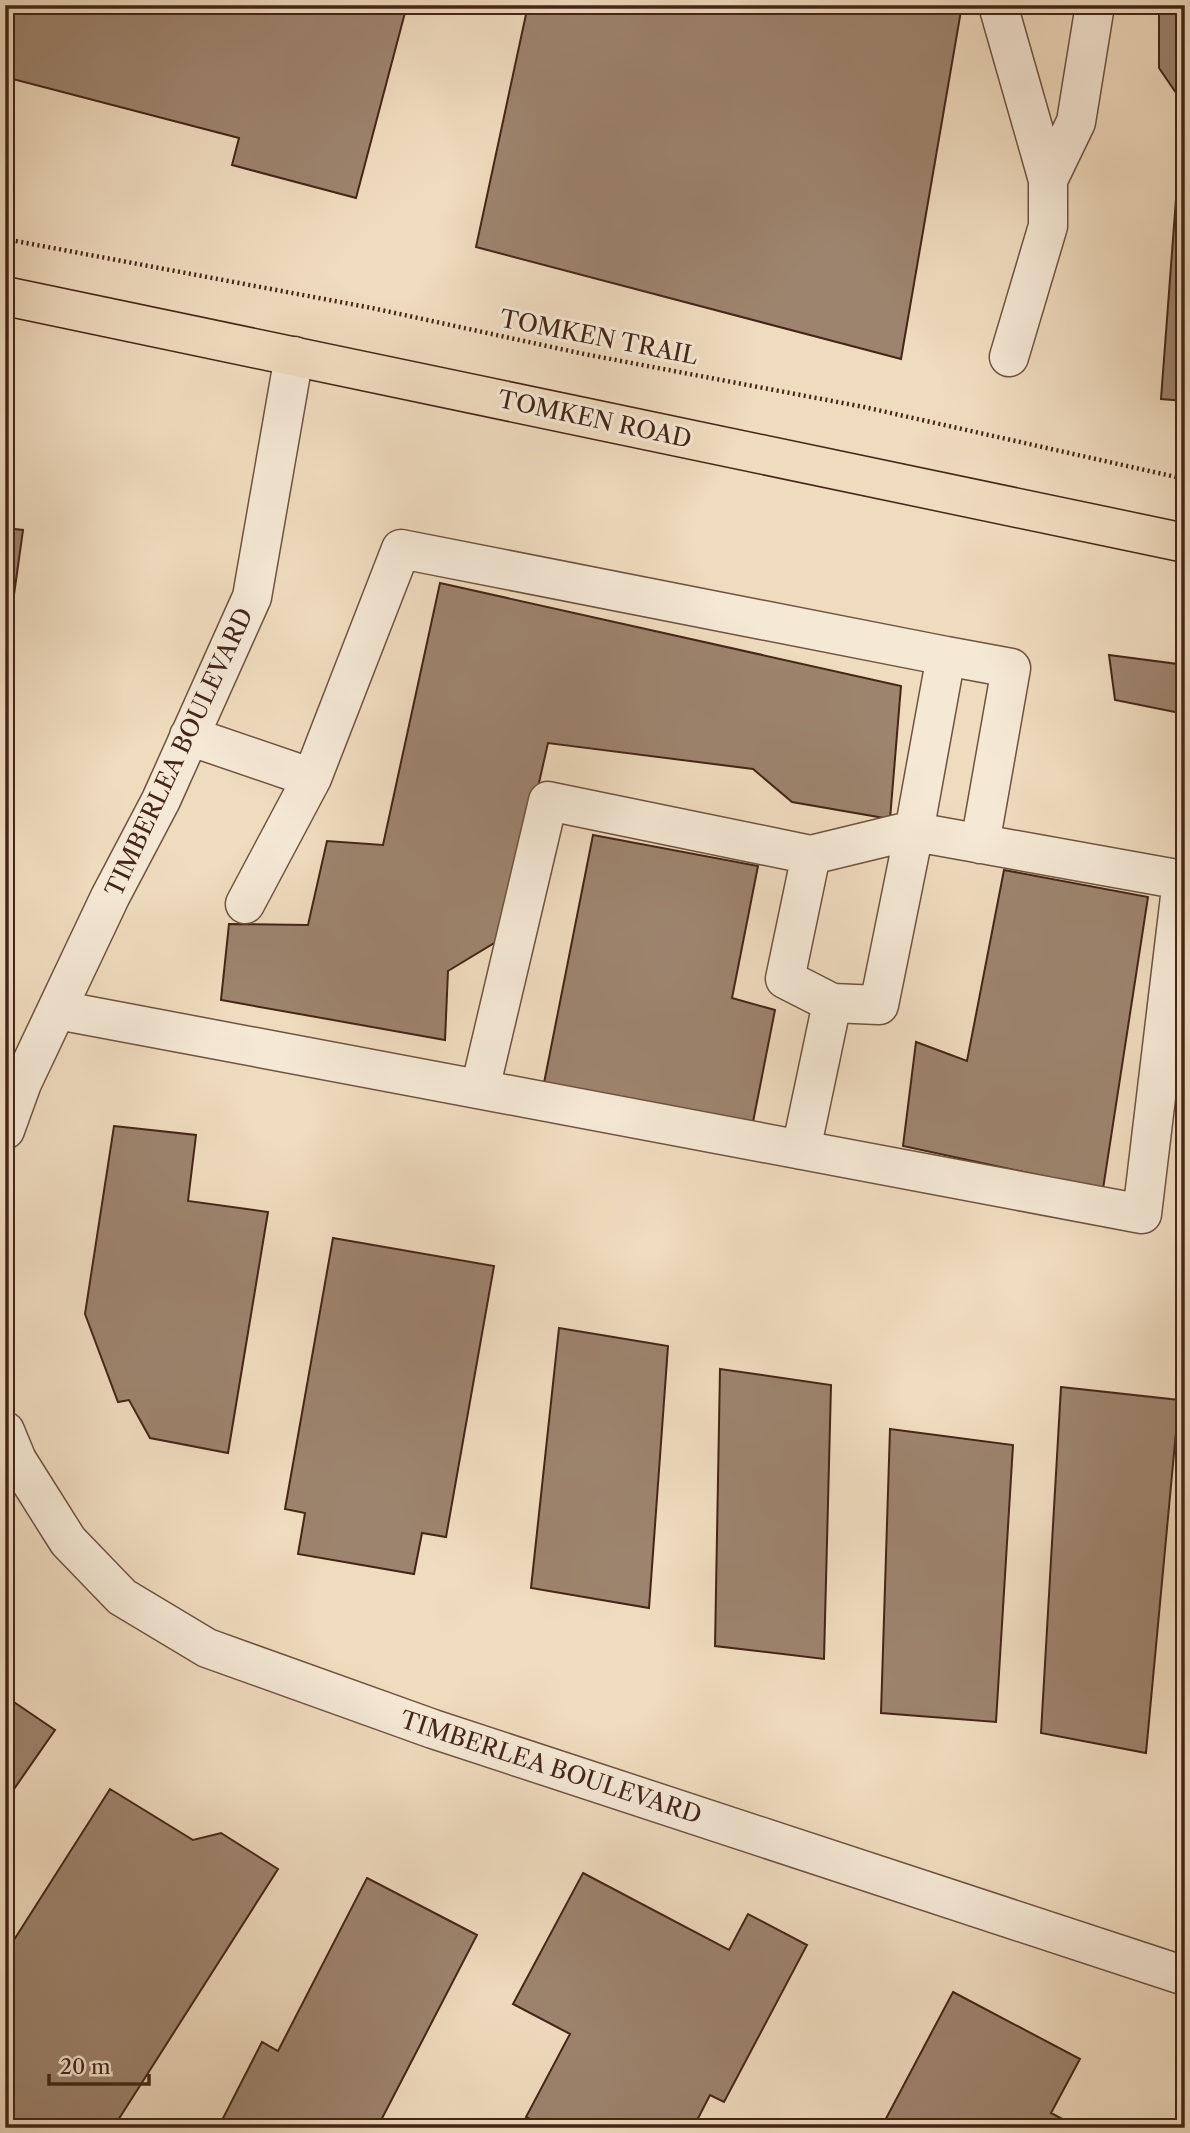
<svg xmlns="http://www.w3.org/2000/svg" width="1190" height="2133" viewBox="0 0 1190 2133" font-family="'Libre Caslon Text',serif">
<rect width="100%" height="100%" fill="#efdbbe"/>
<filter id="stains"><feTurbulence type="fractalNoise" baseFrequency=".00286" numOctaves="4"/><feColorMatrix values="0 0 0 0 .2 0 0 0 0 .09 0 0 0 0 .02 0 0 0 .5 -.17"/></filter>
<radialGradient id="worn" r=".72"><stop offset=".6" stop-color="#630" stop-opacity="0"/><stop offset="1" stop-color="#630" stop-opacity=".3"/></radialGradient>
<path fill="#9d846e" stroke="#442517" stroke-width="2" d="M5 5H407L356 198 232 165 239 138 5 77Z
M528 5H683L704 11V5H962L901 359 476 247Z
M1159 6 1185 9V106L1159 68Z
M1179 159H1185V401L1161 399Z
M5 528 23 530 9 631H5Z
M440 583 901 686 890 819 792 802 753 769 548 743 504 937 448 971 445 1040 221 1000 229 924 308 925 327 841 383 845Z
M1109 655 1185 665V714L1115 700Z
M593 835 758 866 732 998 775 1010 753 1122 544 1083Z
M1004 870 1148 897 1103 1189 903 1146 916 1042 967 1061Z
M114 1126 196 1135 188 1201 268 1212 228 1453 150 1438 129 1400 118 1402 85 1314Z
M333 1238 494 1266 446 1537 422 1533 414 1574 298 1554 305 1513 285 1509Z
M559 1328 668 1346 649 1608 531 1588Z
M720 1369 831 1385 824 1659 715 1646Z
M1061 1387 1179 1400 1146 1753 1041 1733Z
M890 1429 1013 1445 996 1722 881 1713Z
M5 1696 55 1730 5 1802Z
M110 1789 193 1840 221 1833 278 1869 113 2128H5V1954Z
M583 1873 729 1950 748 1914 807 1945 724 2102 710 2095 693 2128H547L526 2117 570 2034 513 2004Z
M367 1878 477 1935 377 2128H218L262 2042 278 2051Z
M953 1992 1080 2059 1051 2113 1079 2128H881Z"/>
<g fill="none" stroke-linecap="round" stroke-linejoin="round">
<g stroke="#6f5241" stroke-width="41">
<path id="minor" d="M998 5 1048 180
M1009 357 1048 226V180L1076 122 1095 5
M946 656 1011 668 980 844
M189 736 312 778
M811 855 785 979 832 1003
M245 904 312 778 401 549 946 656 914 832 879 1005 832 1003 801 1150
M58 1010 1142 1214 1182 880 910 831 811 855 548 801 480 1089
M5 1130 22 1083 110 897 161 800 252 597 294 356
M5 1431 17 1460 68 1541 122 1597 207 1648 433 1729 1185 1976"/>
</g>
<g stroke="#442517" stroke-width="41">
<path id="major" d="M5 296 1185 543"/>
</g>
<path stroke="#442517" stroke-width="4.5" stroke-dasharray="2 3.5" stroke-linecap="butt" d="M5 239 372 308 584 354 864 407 1185 479"/>
<use href="#minor" stroke="#f5e8d5" stroke-width="38"/>
<use href="#major" stroke="#efdbbe" stroke-width="38"/>
</g>
<g text-anchor="middle" dominant-baseline="central" stroke-width="6" stroke-linejoin="round" paint-order="stroke">
<g font-size="24" fill="#442517" stroke="#f5e8d5">
<text transform="translate(599 337) rotate(11)">TOMKEN TRAIL</text>
<text transform="translate(595 419) rotate(12)">TOMKEN ROAD</text>
<text transform="translate(179 752) rotate(-65)">TIMBERLEA BOULEVARD</text>
<text transform="translate(551 1767) rotate(18)">TIMBERLEA BOULEVARD</text>
</g>
</g>
<rect width="1190" height="2133" fill="none" stroke="#efdbbe" stroke-width="28"/>
<rect x="7" y="7" width="1176" height="2119" fill="none" stroke="#442517" stroke-width="3.5"/>
<rect x="14" y="14" width="1162" height="2105" fill="none" stroke="#442517" stroke-width="2"/>
<path d="M49 2074v10h100v-10" fill="none" stroke="#442517" stroke-width="3.5"/>
<text x="60" y="2074" font-size="21" fill="#442517" stroke="#f5e8d5" stroke-width="5" paint-order="stroke">20 m</text>
<rect width="100%" height="100%" filter="url(#stains)"/>
<rect width="100%" height="100%" fill="url(#worn)"/>
</svg>
